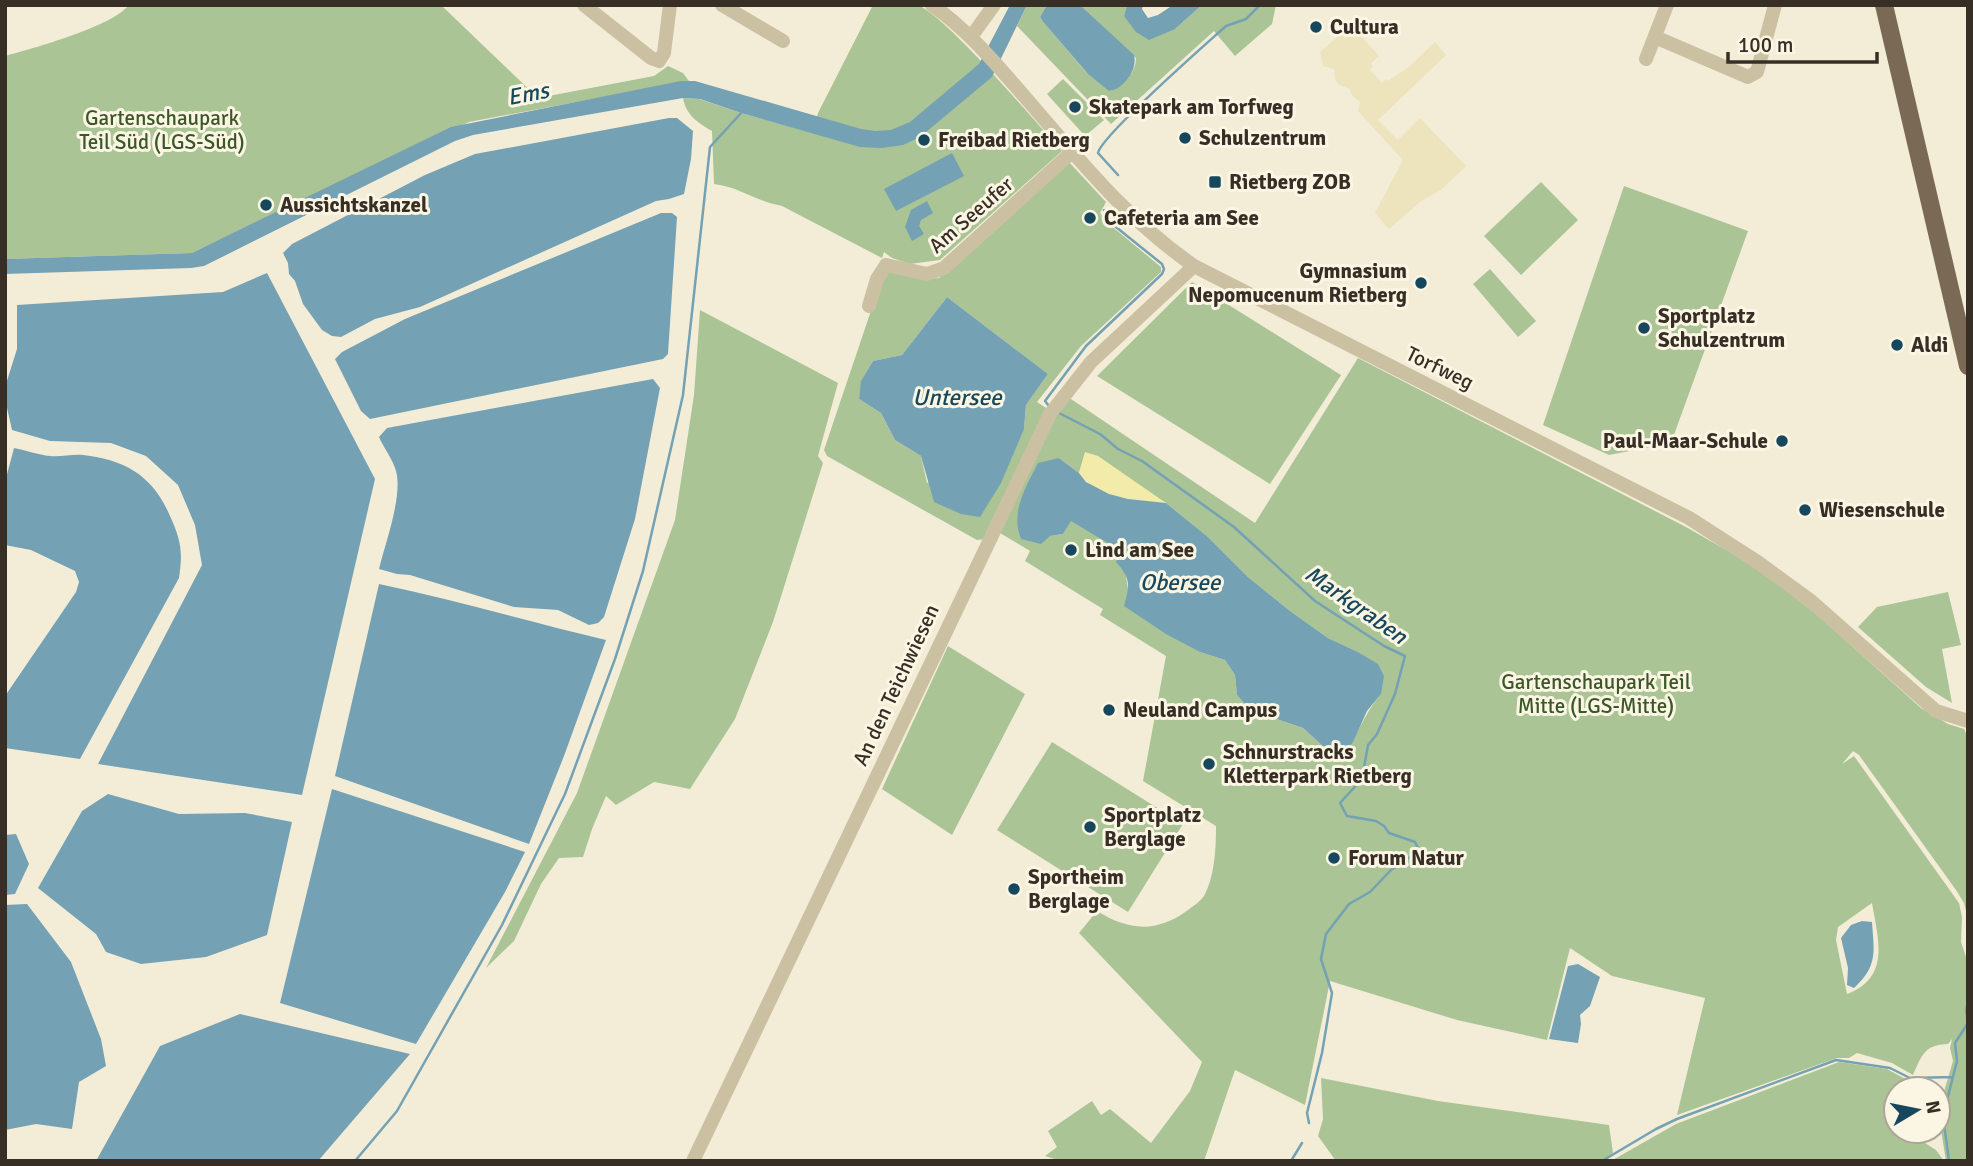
<svg xmlns="http://www.w3.org/2000/svg" width="1973" height="1166" viewBox="0 0 1973 1166" font-family="Signika,sans-serif">
<rect width="100%" height="100%" fill="#f3edd8"/>
<path fill="#aac496" fill-rule="evenodd" d="M129 5H441L538 98 654 76 668 66 683 73 689 81 469 122 192 253 5 259V56C34 48 111 27 129 5Z
M873 5C886 5 904 2 917 5 944 13 1038 125 1062 151L940 260 910 264 892 258 884 252 882 258 782 206C757 202 740 187 714 184L712 131C698 123 686 115 683 98L699 99 741 113 813 133 818 113Z
M1027 5H1047L1040 17 1044 23 1086 72 1110 91C1124 86 1136 72 1136 58L1080 5H1127L1124 16 1175 29 1202 5H1276L1272 24 1235 56 1214 31 1111 124 1017 26Z
M1063 79 1104 120 1085 136 1047 94Z
M1068 161 1106 202 1100 213 1109 224 1161 267V272L1081 346 1037 402 1046 408 985 539 977 540 827 456 824 450 881 281 888 272 928 279 939 278ZM947 297 1048 374 1026 405 1024 429 927 483 921 456 895 440 881 413 859 399 862 380 873 361 902 355Z
M1541 182 1578 220 1521 275 1484 236Z
M1624 186 1748 231 1671 443 1609 455 1543 425Z
M1490 269 1536 321 1518 337 1473 284Z
M1192 282 1341 375 1270 484 1097 376Z
M700 310 838 383 818 456 823 463 773 622 735 719 690 789 654 782 616 805 606 796 592 829 583 857 559 858 541 884 514 941 486 968 577 793 675 520 694 395Z
M1358 358 1686 527 1756 567 1815 613 1921 708 1948 724 1964 729 1968 738V919L1964 903 1956 890 1859 755 1853 751 1842 764 1854 756 1959 903 1962 917 1961 942 1968 963 1966 984 1968 976V1161H1946L1939 1118 1938 1119 1940 1105 1953 1061 1950 1048 1952 1039 1948 1044C1924 1045 1922 1055 1913 1075L1892 1063 1857 1053 1849 1058H1837L1677 1115 1705 998 1612 976 1570 948 1547 1040 1457 1020 1330 981 1305 1105 1235 1070 1204 1161H1061L1045 1156 1057 1147 1048 1131 1092 1101 1101 1115 1110 1109 1151 1143 1190 1091 1202 1062 1079 933 1097 911C1129 931 1157 933 1188 910 1193 906 1201 901 1204 896 1215 876 1216 848 1216 826L1143 781 1166 656 1100 615 1103 609 1025 561 1030 551 1000 533 1052 420 1068 397 1255 523ZM1085 453 1166 503 1208 537 1248 577 1290 611 1328 638 1358 652 1377 664 1381 694C1364 714 1357 736 1343 757L1326 749 1303 728 1250 710 1237 695 1235 675 1225 660 1200 652 1128 589 1122 551 1071 520 1063 534 1050 536 1059 458 1079 473ZM1872 903C1878 939 1891 977 1847 994L1836 940 1838 927Z
M1948 592 1961 645 1942 649 1952 703 1926 687 1858 627 1877 607Z
M948 646 1025 694 952 835 882 789Z
M1052 742 1183 824 1128 912 997 830Z
M1839 1062 1887 1069 1909 1081 1931 1082 1932 1089H1896V1131H1933L1917 1138 1936 1150 1944 1161H1611L1676 1124Z
M1321 1078 1438 1101 1609 1125 1613 1153 1601 1161H1336L1318 1136 1323 1119Z"/>
<path fill="#f3ebaa" d="M1085 452 1098 456 1166 503C1136 500 1098 499 1079 473Z"/>
<path fill="#ede3bd" d="M1351 25 1379 56 1371 63 1373 66 1370 70 1382 83 1386 79 1388 81 1409 67 1435 42 1446 55 1378 120 1398 140 1420 118 1466 166 1441 190 1421 201 1389 229 1375 213 1403 160 1358 111 1360 102 1352 95 1350 89 1339 85 1335 79 1334 69 1323 66 1320 52Z"/>
<path fill="#74a1b3" d="M1010 5H1027L992 77 920 137 903 145 882 148 860 147 741 113 700 99 683 98 473 135 455 141 204 266 191 268 5 274V259L192 253 451 127 681 81H695L861 129 875 131 891 130 910 122 979 64Z
M1047 5H1080L1134 55C1138 69 1124 89 1109 91L1088 74 1044 23 1040 17Z
M1127 5H1143L1142 9 1148 18 1158 15 1173 5H1202L1175 29 1149 40 1136 32 1124 16Z
M669 118H677L693 131 691 159 684 194 669 199 656 201 420 307 375 319 341 337 332 336 322 330 303 304 295 281 289 274 288 263 283 253 292 244 425 175 475 154Z
M952 153 964 176 896 211 884 189Z
M927 201 933 213 921 220 919 226 924 234 912 241 905 227 911 210Z
M661 213H672L677 217 668 354 663 359 370 419 361 411 335 359 342 352 405 319Z
M267 273 375 479 302 795 98 764 202 565 195 525 178 485 146 456 111 443 50 441 12 430 5 399V387L17 349V305L223 292Z
M947 297 1048 374 1026 405 1024 429 1001 483 980 517 961 514 934 502 921 456 895 440 881 413 859 399 861 381 873 361 902 355Z
M653 379 660 388 635 519 604 617 598 623 589 625 558 610 514 607 410 575 397 574 379 569C385 544 403 496 396 471 393 460 384 448 379 437L387 428Z
M14 448C26 450 38 455 50 456 61 457 72 454 83 455 126 460 153 476 170 516 181 540 183 552 179 578L80 759 5 748V696L76 592 79 582 75 571 31 550 5 545V482Z
M1059 458 1079 473 1086 482 1109 494 1128 499 1166 503 1208 537 1248 577 1290 611 1328 638 1358 652 1378 664 1384 676 1381 694 1367 711 1353 742 1342 757 1326 749 1303 728 1250 710 1237 695 1235 675 1225 660 1200 652 1166 634 1124 606C1130 585 1131 579 1116 562L1121 551 1071 521 1063 534 1050 536 1041 544 1021 539C1010 512 1026 487 1038 463Z
M379 584C455 600 530 622 606 640L564 756 529 844 335 776Z
M332 789 525 852 505 892 416 1044 280 1003Z
M108 794 179 814 245 813 292 822 267 935 206 957 141 964 106 952 96 934 38 888 82 811Z
M16 834 29 864 15 894 5 895V835Z
M27 904 71 962 101 1039 106 1066 79 1082 72 1129 36 1124 5 1130V905Z
M1862 921 1872 922C1874 952 1878 966 1854 988L1847 985 1848 968 1841 938 1851 925Z
M1578 964 1600 977 1590 1006 1580 1015 1581 1024 1578 1043 1549 1039 1568 966Z
M240 1014 410 1054 318 1161H96L160 1046Z"/>
<g fill="none" stroke-linecap="round" stroke-linejoin="round">
<path stroke="#74a1b3" stroke-width="2.5" d="M1118 175 1098 153C1101 136 1206 44 1226 26L1246 19 1260 5
M1049 406 1045 401 1086 346 1162 274 1164 269 1162 264 1111 223 1104 210
M1059 413 1100 434 1118 449 1142 461 1234 527 1315 601 1384 646 1405 656 1395 694 1377 734 1368 745 1362 779 1340 803 1347 816 1376 821 1384 826 1389 833 1415 842 1418 848 1413 855 1391 870 1370 892 1349 904 1326 934 1321 959 1332 993 1322 1053 1307 1113 1309 1123
M355 1161 397 1111 502 925 565 794 615 659 643 571 683 395 710 147 742 112
M1291 1161 1302 1143
M1602 1161 1656 1129 1677 1119 1836 1060 1890 1068 1910 1078 1953 1077
M1949 1161 1943 1116 1957 1061 1955 1043 1968 1023 1966 1010 1968 1003"/>
<path stroke="#ccc0a3" stroke-width="14" d="M584 5 651 58 659 61 664 53 670 5
M722 5 783 41
M932 5C968 30 996 64 1024 96 1079 159 1124 217 1194 266L1689 518 1759 563 1811 601 1936 711 1968 721
M971 37 994 5
M1655 37 1748 77 1757 72 1775 5
M1646 59 1667 5
M869 306 877 279 886 265 927 274 944 268 1072 152
M693 1161 1050 414 1091 362 1194 266"/>
<path stroke="#7a6a55" stroke-width="18" d="M1884 5 1968 366"/>
</g>
<g fill="#17475c" stroke="#fbf6e4" stroke-width="2.5">
<circle cx="1316" cy="27" r="7"/>
<circle cx="1075" cy="107" r="7"/>
<circle cx="1185" cy="138" r="7"/>
<circle cx="924" cy="140" r="7"/>
<rect x="1208" y="175" width="14" height="14" rx="3.5"/>
<circle cx="266" cy="205" r="7"/>
<circle cx="1090" cy="218" r="7"/>
<circle cx="1421" cy="283" r="7"/>
<circle cx="1644" cy="328" r="7"/>
<circle cx="1897" cy="345" r="7"/>
<circle cx="1782" cy="441" r="7"/>
<circle cx="1805" cy="510" r="7"/>
<circle cx="1071" cy="550" r="7"/>
<circle cx="1109" cy="710" r="7"/>
<circle cx="1209" cy="764" r="7"/>
<circle cx="1090" cy="827" r="7"/>
<circle cx="1334" cy="858" r="7"/>
<circle cx="1014" cy="889" r="7"/>
</g>
<g text-anchor="middle" dominant-baseline="central" stroke-width="6" stroke-linejoin="round" paint-order="stroke">
<g font-size="21" font-weight="bold" fill="#372f25" stroke="#fbf6e4" text-anchor="start">
<text x="1330" y="27">Cultura</text>
<text x="1089" y="107">Skatepark am Torfweg</text>
<text x="1199" y="138">Schulzentrum</text>
<text x="938" y="140">Freibad Rietberg</text>
<text x="1229" y="182">Rietberg ZOB</text>
<text x="280" y="205">Aussichtskanzel</text>
<text x="1104" y="218">Cafeteria am See</text>
<text x="1407" y="271" text-anchor="end">Gymnasium<tspan x="1407" dy="24">Nepomucenum Rietberg</tspan></text>
<text x="1658" y="316">Sportplatz<tspan x="1658" dy="24">Schulzentrum</tspan></text>
<text x="1911" y="345">Aldi</text>
<text x="1768" y="441" text-anchor="end">Paul-Maar-Schule</text>
<text x="1819" y="510">Wiesenschule</text>
<text x="1085" y="550">Lind am See</text>
<text x="1123" y="710">Neuland Campus</text>
<text x="1223" y="752">Schnurstracks<tspan x="1223" dy="24">Kletterpark Rietberg</tspan></text>
<text x="1104" y="815">Sportplatz<tspan x="1104" dy="24">Berglage</tspan></text>
<text x="1348" y="858">Forum Natur</text>
<text x="1028" y="877">Sportheim<tspan x="1028" dy="24">Berglage</tspan></text>
</g>
<g font-size="21" fill="#3a5727" stroke="#fbf6e4">
<text x="162" y="118">Gartenschaupark<tspan x="162" dy="24">Teil Süd (LGS-Süd)</tspan></text>
<text x="1596" y="682">Gartenschaupark Teil<tspan x="1596" dy="24">Mitte (LGS-Mitte)</tspan></text>
</g>
<g font-size="21" fill="#372f25" stroke="#fbf6e4">
<text transform="translate(971 215) rotate(-41)">Am Seeufer</text>
<text transform="translate(1440 368) rotate(26)">Torfweg</text>
<text transform="translate(896 685) rotate(-65)">An den Teichwiesen</text>
</g>
<g font-size="23" font-style="italic" fill="#17475c" stroke="#fbf6e4">
<text transform="translate(528 94) rotate(-11)">Ems</text>
<text x="957" y="397">Untersee</text>
<text x="1180" y="582">Obersee</text>
<text transform="translate(1356 605) rotate(35)">Markgraben</text>
</g>
</g>
<rect width="1973" height="1166" fill="none" stroke="#372f25" stroke-width="14"/>
<g transform="translate(1917 1110) rotate(80)"><circle r="33" fill="#fbf6e4" stroke="#ada698" stroke-width="2"/>
<path d="M0-5L12 26L0 18L-12 26Z" fill="#17475c"/>
<text y="-10" font-size="19" font-weight="bold" text-anchor="middle" fill="#372f25">N</text>
</g>
<path d="M1728 52v10h149v-10" fill="none" stroke="#372f25" stroke-width="3.5"/>
<text x="1738" y="52" font-size="21" fill="#372f25" stroke="#fbf6e4" stroke-width="5" paint-order="stroke">100 m</text>
</svg>
